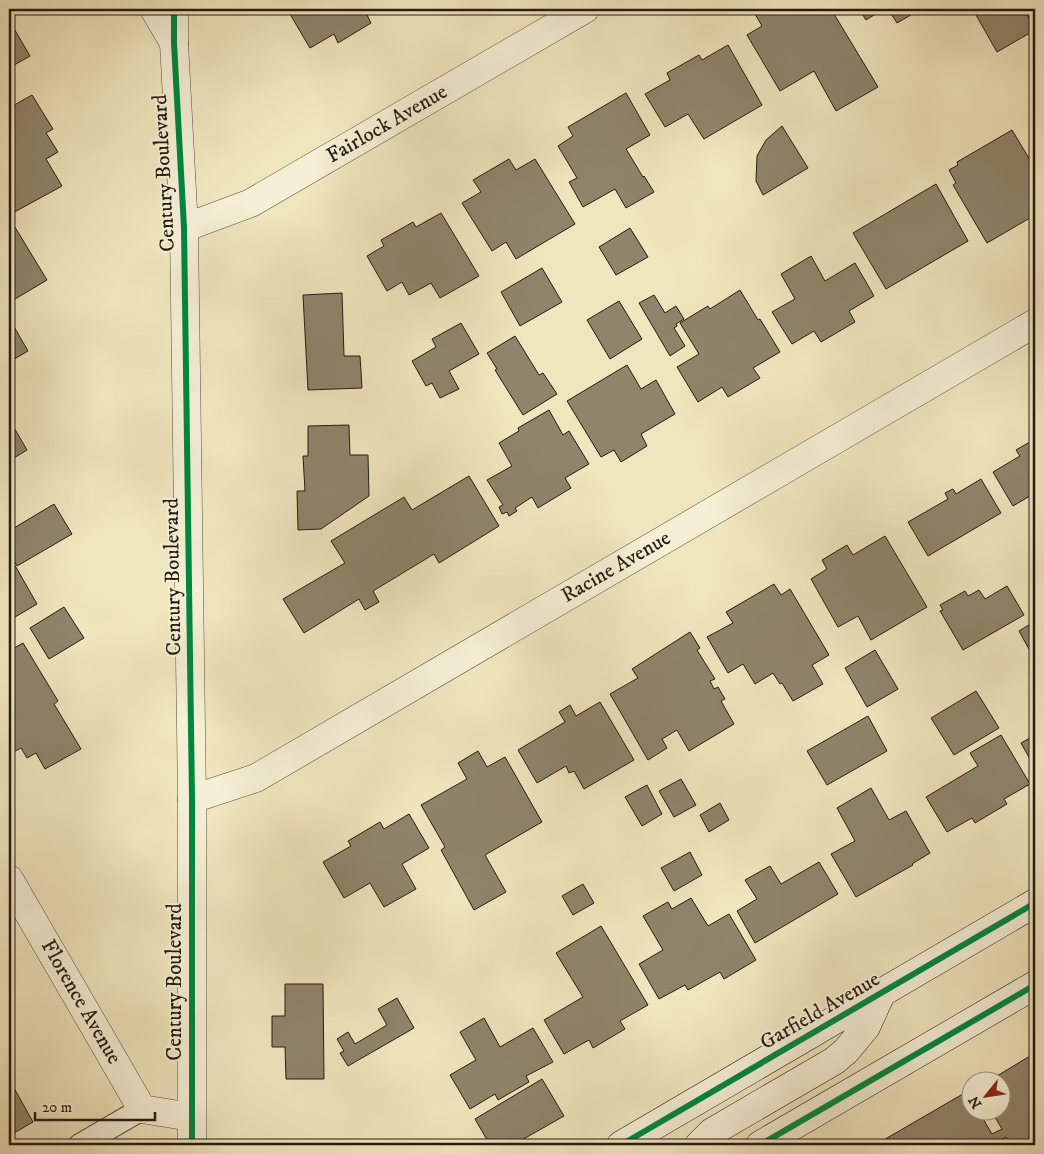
<svg xmlns="http://www.w3.org/2000/svg" width="1044" height="1154" viewBox="0 0 1044 1154" font-family="'IM FELL DW Pica',serif">
<rect width="100%" height="100%" fill="#f0e6be"/>
<filter id="stains"><feTurbulence type="fractalNoise" baseFrequency=".004" numOctaves="4"/><feColorMatrix values="0 0 0 0 .2 0 0 0 0 .09 0 0 0 0 .02 0 0 0 .5 -.17"/></filter>
<radialGradient id="worn" r=".72"><stop offset=".6" stop-color="#630" stop-opacity="0"/><stop offset="1" stop-color="#630" stop-opacity=".3"/></radialGradient>
<path fill="#8f856b" stroke="#251b12" d="M287 9H377L367 15 371 23 338 43 334 34 310 48Z
M763 9H831L878 87 836 111 814 71 780 91 747 35 762 26 755 14Z
M859 9H882V10L866 20Z
M888 9H921L897 23Z
M987 9H1024L1035 30 997 52 976 15Z
M9 20 30 56 9 68Z
M728 45 762 105 704 139 688 114 665 127 645 94 670 80 667 73 699 55 702 60Z
M626 93 650 135 626 149 643 177 644 176 654 192 626 208 615 189 583 207 569 182 577 178 558 146 573 136 568 127Z
M32 95 53 129 46 133 58 152 46 159 62 186 9 215V108Z
M782 126 808 168 763 195 756 181 757 156 766 140Z
M1012 130 1030 160 1035 157V215L987 243 953 185 956 183 949 170 958 165 957 162Z
M509 159 516 170 535 159 575 224 516 259 506 242 492 251 462 203 481 192 473 180Z
M936 184 968 241 886 289 853 233Z
M441 213 479 276 440 298 431 283 409 295 402 282 387 291 367 256 384 246 381 240 413 222 416 227Z
M13 224 47 280 10 302 13 307 9 310V226Z
M630 228 648 257 616 275 599 247Z
M811 256 825 281 855 263 874 296 849 311 855 322 821 342 814 331 792 344 772 312 795 299 781 274Z
M542 268 562 302 520 326 501 292Z
M740 290 758 320 760 319 780 352 753 368 760 378 728 397 722 387 698 402 677 367 699 354 680 323 708 306 710 309Z
M342 293 344 356H360L362 388 308 390 303 295Z
M654 295 665 313 676 306 684 319 676 324 677 326 674 328 685 346 670 356 639 303Z
M619 301 642 339 610 359 587 320Z
M9 318 28 351 9 362Z
M461 323 479 354 449 371 459 389 440 398 432 383 426 386 412 361 436 347 432 339Z
M515 336 539 375 543 373 557 394 523 415 495 370 497 369 487 353Z
M627 365 641 389 656 380 675 414 641 434 647 446 621 462 614 450 601 457 567 401Z
M549 410 563 435 569 431 589 464 565 478 571 488 538 508 532 497 515 508 517 511 509 516 507 512 502 514 499 507 503 505 487 480 512 466 499 443 519 431 518 428Z
M9 419 27 450 9 461Z
M349 425 350 455H368L369 496 321 529 298 530 297 491H305L303 456H308V426Z
M1035 439V493L1013 506 993 472 1020 456 1016 450Z
M469 476 499 526 439 563 434 554 373 591 379 602 365 610 359 599 304 633 283 599 345 563 331 541 404 497 412 510Z
M981 479 1001 513 928 556 908 522 948 499 945 493 953 489 956 494Z
M54 504 72 534 17 566 9 551V531Z
M885 536 927 607 871 640 858 616 838 627 811 579 827 569 822 560 847 545 853 555Z
M13 562 37 604 10 620 14 627 9 630V564Z
M774 584 781 595 790 589 829 655 812 665 823 684 793 701 782 683 780 684 773 673 755 684 743 664 728 673 707 637 733 623 726 612Z
M1007 586 1024 615 963 650 940 611 943 610 940 605 965 591 968 596 979 590 985 599Z
M64 607 84 638 49 659 30 628Z
M1035 621V660L1019 631Z
M690 632 700 648 697 650 715 679 710 681 714 689 718 687 725 699 721 701 734 724 689 751 677 730 662 739 667 748 648 760 610 694 638 678 632 669Z
M23 643 58 701 54 704 81 749 45 769 36 753 27 758 21 748 10 754 9 752V651Z
M875 650 898 689 867 707 845 668Z
M976 691 999 728 954 755 931 718Z
M600 702 634 760 584 789 574 771 569 773 566 766 537 783 518 750 565 722 559 712 570 705 576 716Z
M868 716 887 751 827 785 807 751Z
M1001 735 1030 784 1004 799 1007 804 975 823 972 818 947 832 926 797 978 766 970 753Z
M1035 735V768L1021 743Z
M478 751 487 767 505 757 542 822 485 855 506 892 474 910 441 850 445 847 421 805 467 779 458 763Z
M681 779 696 805 674 817 659 791Z
M647 785 662 814 642 826 625 797Z
M871 788 889 820 906 811 930 853 912 864 913 865 856 897 831 854 855 841 837 808Z
M720 803 729 820 709 832 700 815Z
M409 814 429 848 402 864 416 889 384 907 370 883 344 898 323 862 351 846 348 841 380 822 384 829Z
M690 852 702 875 674 891 661 868Z
M819 862 838 894 755 943 737 911 757 899 745 880 770 866 781 884Z
M583 884 594 903 573 915 562 896Z
M691 898 708 926 729 914 756 960 724 979 720 972 688 990 685 985 659 999 639 964 663 950 643 916 668 902 672 909Z
M601 926 648 1005 620 1021 625 1029 593 1048 589 1040 564 1054 544 1020 583 997 556 953Z
M285 984H323L324 1079H286L285 1047H272V1016H285Z
M397 998 414 1028 348 1066 340 1053 344 1051 337 1039 348 1032 355 1044 387 1025 378 1009Z
M484 1018 500 1047 533 1028 553 1062 526 1076 529 1082 498 1100 495 1094 470 1109 450 1075 476 1060 460 1032Z
M1030 1056 1035 1064V1145H1011L1006 1137 992 1145H875L968 1091 972 1098V1112H979L992 1134 1002 1129 992 1112H1002V1082H987Z
M9 1079 33 1122 9 1136Z
M542 1079 564 1116 513 1145H490L475 1119Z"/>
<g fill="none" stroke-linecap="round" stroke-linejoin="round">
<g stroke="#584e3d" stroke-width="24">
<path id="service" d="M80 1145 142 1109"/>
</g>
<g stroke="#584e3d" stroke-width="29">
<path id="minor" d="M154 9 174 43
M184 228 251 203 585 9
M192 799 256 778 1035 323
M9 879 142 1109 191 1117"/>
</g>
<g stroke="#584e3d" stroke-width="29">
<path id="tertiary" d="M174 9V43L184 228 192 799V1145"/>
</g>
<g stroke="#251b12" stroke-width="29">
<path id="secondary" d="M621 1145 1035 903
M699 1145 712 1132 834 1061 846 1051 866 1027 881 994
M760 1145 1035 985"/>
</g>
<use href="#service" stroke="#f5efd5" stroke-width="22"/>
<use href="#minor" stroke="#f5efd5" stroke-width="28"/>
<use href="#tertiary" stroke="#f5efd5" stroke-width="28"/>
<use href="#secondary" stroke="#f5efd5" stroke-width="28"/>
<g stroke="#f5efd5" stroke-width="9">
<path id="cycleway" d="M174 9V43L184 228 192 799V1145
M621 1145 1035 903
M760 1145 1035 985"/>
</g>
<use href="#cycleway" stroke="#00873e" stroke-width="6"/>
</g>
<g text-anchor="middle" dominant-baseline="central" stroke-width="4" stroke-linejoin="round" paint-order="stroke">
<g font-size="21" fill="#251b12" stroke="#f5efd5">
<text transform="translate(387 124) rotate(-30)">Fairlock Avenue</text>
<text transform="translate(164 173) rotate(-93)">Century Boulevard</text>
<text transform="translate(616 567) rotate(-30)">Racine Avenue</text>
<text transform="translate(173 577) rotate(-91)">Century Boulevard</text>
<text transform="translate(175 982) rotate(-90)">Century Boulevard</text>
<text transform="translate(81 1002) rotate(60)">Florence Avenue</text>
<text transform="translate(820 1011) rotate(-30)">Garfield Avenue</text>
</g>
</g>
<rect width="1044" height="1154" fill="none" stroke="#f0e6be" stroke-width="30"/>
<rect x="10" y="10" width="1024" height="1134" fill="none" stroke="#251b12" stroke-width="2.5"/>
<rect x="15" y="15" width="1014" height="1124" fill="none" stroke="#251b12"/>
<g transform="translate(986 1096) rotate(240)"><circle r="24" fill="#f5efd5" stroke="#a29a87"/>
<path d="M0-4L9 19L0 12L-9 19Z" fill="#8f2418"/>
<text y="-8" font-size="14" font-weight="bold" text-anchor="middle" fill="#251b12">N</text>
</g>
<path d="M35 1112v8h120v-8" fill="none" stroke="#251b12" stroke-width="2.5"/>
<text x="42" y="1112" font-size="15" fill="#251b12" stroke="#f5efd5" stroke-width="4" paint-order="stroke">20 m</text>
<rect width="100%" height="100%" filter="url(#stains)"/>
<rect width="100%" height="100%" fill="url(#worn)"/>
</svg>
